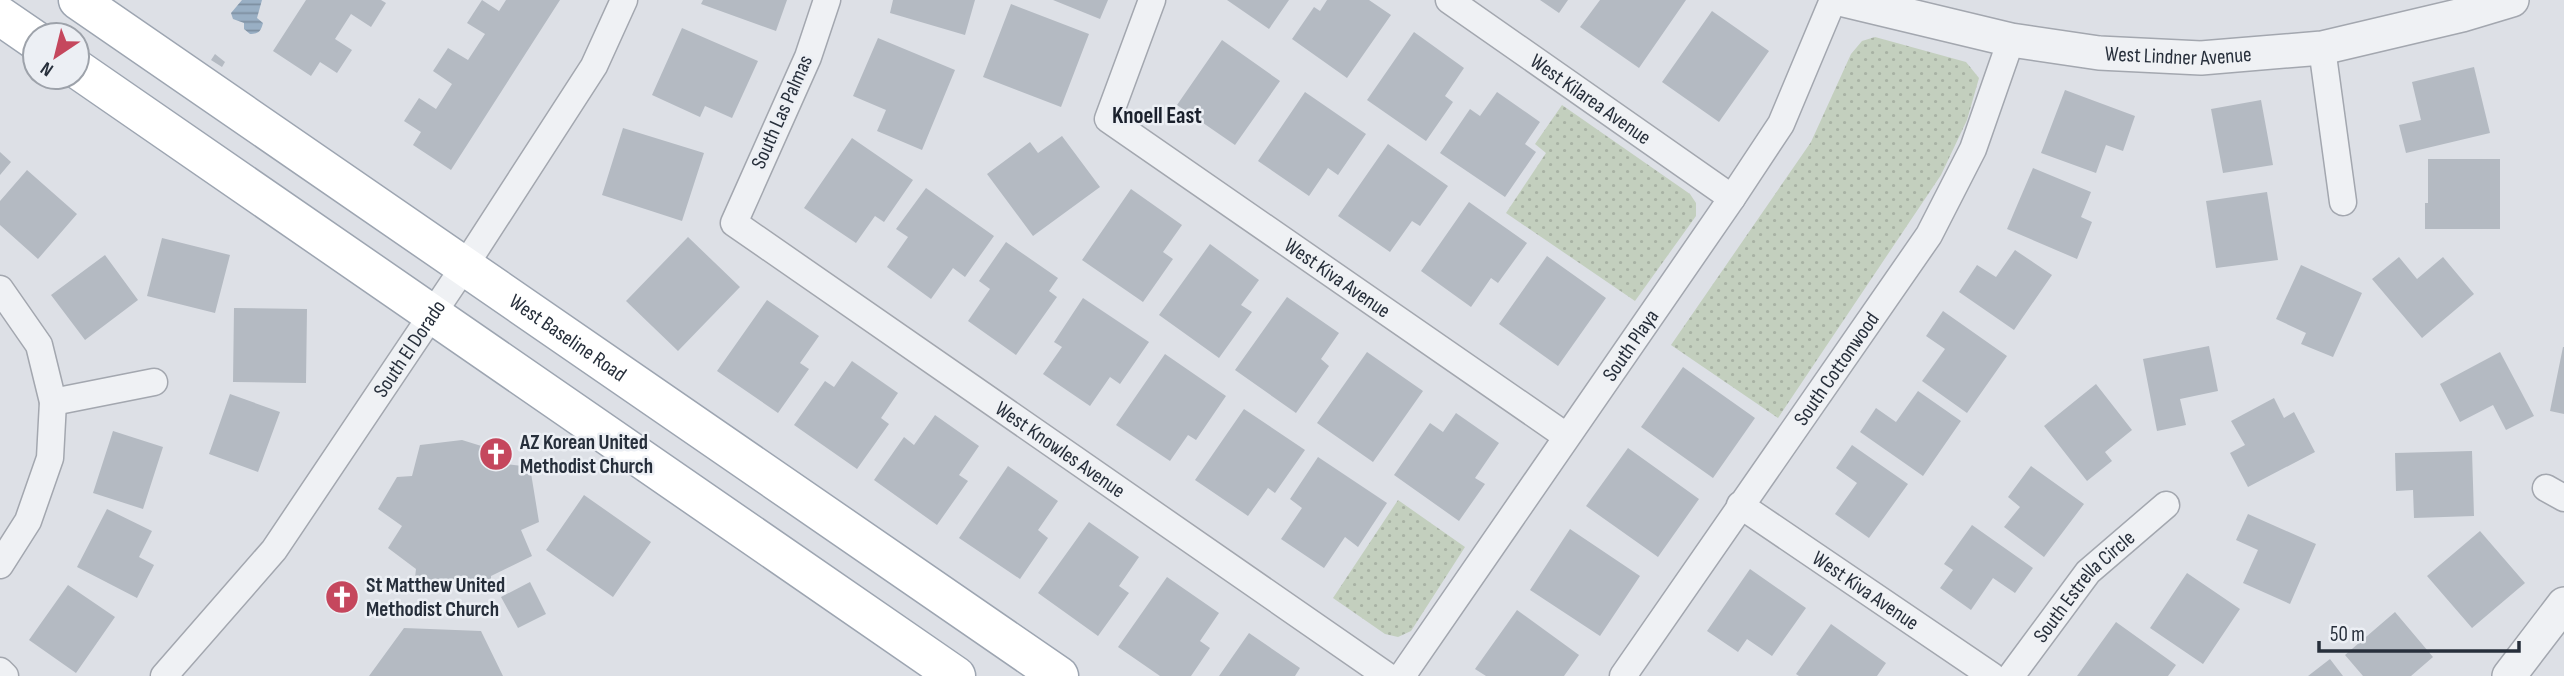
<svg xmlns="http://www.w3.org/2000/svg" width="2564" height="676" viewBox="0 0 2564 676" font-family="'Sofia Sans Condensed',sans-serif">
<defs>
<pattern id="grass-dots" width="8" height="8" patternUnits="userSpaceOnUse" patternTransform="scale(1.75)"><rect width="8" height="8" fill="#c3cfbe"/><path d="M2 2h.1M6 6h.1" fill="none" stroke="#a8b2a4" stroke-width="1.8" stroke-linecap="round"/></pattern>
<pattern id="water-rules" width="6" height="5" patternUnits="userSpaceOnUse" patternTransform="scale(1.75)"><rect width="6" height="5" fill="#99afc4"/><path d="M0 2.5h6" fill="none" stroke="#7d8fa0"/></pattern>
</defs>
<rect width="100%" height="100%" fill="#dde0e6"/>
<path fill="url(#grass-dots)" d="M1875 37 1966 62 1979 78 1967 120 1941 175 1778 418 1671 345 1811 142 1851 54 1862 41Z
M1562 105 1690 194 1696 203V216L1635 301 1506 213 1546 153 1535 144Z
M1398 500 1465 547 1411 631 1398 637 1385 634 1333 598Z"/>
<path fill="url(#water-rules)" d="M242 0H262L257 18 263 23C261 31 259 34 250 34L244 29V23L233 19 231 13Z"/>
<path fill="#b4bac2" d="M306 0H381L386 3 371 27 351 14 335 39 352 50 337 73 320 62 311 76 273 51Z
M482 0 499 11 506 0H560L451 170 413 145 421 132 404 121 419 98 436 109 452 84 433 71 448 48 468 60 485 34 467 23Z
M703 0H787L776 31 701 4Z
M893 0H975L965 35 890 13Z
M1053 0H1108L1100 19Z
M1227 0H1289L1269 29Z
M1327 0H1369L1391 15 1347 78 1292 39 1314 7 1320 11Z
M1540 0H1568L1559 13Z
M1600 0H1686L1639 68 1580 27Z
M1011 4 1089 34 1061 107 983 77Z
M1712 11 1769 51 1719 122 1662 82Z
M682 28 758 61 732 118 705 106 700 117 652 95Z
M1414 32 1464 68 1445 96 1453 102 1426 141 1367 100Z
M878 38 955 70 922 150 877 131 886 110 853 96Z
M1222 40 1280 81 1235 145 1177 105Z
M215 54 225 62 222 67 211 60Z
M2474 67 2490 133 2406 153 2399 125 2421 120 2412 82Z
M2065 90 2135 116 2123 151 2106 145 2096 173 2041 153Z
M1305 92 1366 134 1338 175 1328 168 1309 196 1258 161Z
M1497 92 1540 122 1525 144 1536 152 1505 197 1440 153 1470 109 1480 116Z
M2261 100 2273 165 2223 173 2211 109Z
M623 128 704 153 682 221 602 195Z
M1062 136 1100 187 1033 236 987 174 1030 142 1038 153Z
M852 138 913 180 884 222 875 216 856 243 804 208Z
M1388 144 1448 186 1420 226 1412 221 1390 252 1338 216Z
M0 152 11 162 0 175Z
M2428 159H2500V229H2425V203H2428Z
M2033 168 2091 192 2081 217 2092 222 2077 259 2007 229Z
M27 170 77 214 38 259 0 225V201Z
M926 188 994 236 965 277 953 268 931 299 887 267 908 237 896 229Z
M1131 189 1182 225 1163 252 1173 259 1143 302 1082 260Z
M2267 192 2278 260 2216 268 2206 201Z
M1469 202 1527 243 1498 283 1491 278 1471 307 1421 271Z
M688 237 740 287 678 351 626 301Z
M162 238 230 255 215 313 147 296Z
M1006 242 1058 278 1049 291 1057 297 1016 355 968 321 990 289 979 281Z
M1210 244 1259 280 1241 305 1252 312 1219 358 1159 315Z
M2015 250 2052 275 2014 330 1959 292 1977 265 1996 277Z
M105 255 138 300 85 340 51 295Z
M1547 256 1606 298 1558 366 1499 324Z
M2399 257 2417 279 2443 257 2474 294 2422 338 2372 279Z
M2301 265 2362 293 2333 357 2301 344 2306 333 2276 319Z
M1287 297 1339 333 1321 359 1329 366 1296 413 1235 370Z
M1083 298 1149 342 1120 384 1110 377 1090 406 1043 374 1062 347 1054 342Z
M767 300 819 336 800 363 809 369 778 413 717 371Z
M234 308 307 309 306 383 233 382Z
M1943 311 2007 356 1967 413 1922 381 1945 349 1926 336Z
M2209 346 2218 391 2180 399 2186 425 2157 431 2143 359Z
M2563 347H2564V414L2550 411Z
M1367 352 1423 391 1373 462 1317 423Z
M2500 352 2534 416 2506 430 2493 405 2460 422 2440 384Z
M1165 354 1226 396 1196 440 1188 435 1170 461 1116 425Z
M852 361 898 393 881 418 889 424 857 469 794 425 825 381 834 387Z
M1683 367 1755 418 1713 478 1641 427Z
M2096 384 2132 430 2105 452 2112 461 2087 481 2044 426Z
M1918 391 1961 421 1923 476 1860 432 1876 408 1896 422Z
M230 394 280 412 258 472 209 454Z
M2274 398 2284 418 2294 412 2315 452 2248 487 2230 453 2245 445 2231 421Z
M1244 409 1305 450 1275 493 1268 488 1248 516 1195 480Z
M1456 413 1499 443 1475 478 1485 484 1459 521 1394 475 1430 423 1443 432Z
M935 415 979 446 959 475 968 481 937 525 874 480 904 437 914 445Z
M113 431 163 447 143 509 93 493Z
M462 440 504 453 505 464 530 467 539 522 521 530 532 556 491 576V586L415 578 416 569 388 548 402 526 378 509 397 477 412 476 420 445Z
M1852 445 1908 484 1869 538 1835 514 1857 483 1836 468Z
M1628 448 1699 499 1658 557 1586 506Z
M2472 451 2474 516 2414 518 2413 490 2396 491 2395 453Z
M1318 457 1387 503 1358 547 1345 537 1324 568 1281 539 1302 508 1290 499Z
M1008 466 1058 501 1038 530 1048 538 1020 579 959 538Z
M2031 466 2084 504 2044 557 2004 527 2020 507 2008 497Z
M584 495 651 542 613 597 546 550Z
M107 509 152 531 139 557 154 565 137 598 77 567Z
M2248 514 2316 544 2290 604 2243 583 2258 550 2236 540Z
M1089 522 1139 557 1119 586 1129 593 1098 636 1038 593Z
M1972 525 2033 568 2015 593 1993 578 1971 610 1940 588 1953 570 1944 564Z
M1570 529 1640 576 1600 636 1530 590Z
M2480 531 2525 583 2472 628 2427 576Z
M1750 569 1806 608 1772 656 1747 639 1738 652 1707 631Z
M2187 573 2240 609 2203 664 2150 628Z
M1167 577 1219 613 1200 641 1210 648 1191 676H1160L1118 647Z
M530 582 546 614 518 628 501 597Z
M68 585 115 617 76 673 29 640Z
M1517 610 1579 655 1564 676H1486L1475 669Z
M2395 612 2433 657 2411 676H2363L2345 655Z
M2116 622 2176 665 2168 676H2077Z
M1831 624 1886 663 1877 676H1799L1796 674Z
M404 628 481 631 503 676H369Z
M1249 633 1300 668 1295 676H1219Z
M2330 659 2343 676H2308Z"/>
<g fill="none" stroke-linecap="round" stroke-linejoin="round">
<g stroke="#a3a7af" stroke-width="29">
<g id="minor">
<path id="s1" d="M827 0 808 57 734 223 1387 676"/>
<path id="s2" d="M1152 0 1108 119 1566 436"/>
<path id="s3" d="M1449 0 1732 198"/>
<path d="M2322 48 2343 202"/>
<path d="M0 289 39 345 53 402 50 458 28 521 0 565"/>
<path d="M53 402 154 382"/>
<path d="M2546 488 2564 498"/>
<path id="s4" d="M1740 505 1992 676"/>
<path d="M0 671 5 676"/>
<path id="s5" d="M164 676 274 550 464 267 594 66 624 0"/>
<path id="s6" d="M1402 676 1732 198 1781 124 1833 0"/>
<path id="s7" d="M1623 676 1929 235 1973 149 2011 40"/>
<path id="s8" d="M2011 676 2088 572 2166 505"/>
</g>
</g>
<g stroke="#a3a7af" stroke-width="36">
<g id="tertiary">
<path id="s9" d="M1844 0 2011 40 2099 53 2201 58 2322 48 2462 15 2512 0"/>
<path d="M2509 676 2564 604"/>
</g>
</g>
<g stroke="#9da5b1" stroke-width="41">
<g id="primary">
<path id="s10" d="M78 0 1059 676"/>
<path d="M0 16 35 40"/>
<path d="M77 69 956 676"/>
</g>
</g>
<use href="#minor" stroke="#eff1f4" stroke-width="26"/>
<use href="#tertiary" stroke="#eff1f4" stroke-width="33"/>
<use href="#primary" stroke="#fff" stroke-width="38"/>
</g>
<defs>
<g id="church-disc" transform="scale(1.75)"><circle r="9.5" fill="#c5475d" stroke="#eceff4"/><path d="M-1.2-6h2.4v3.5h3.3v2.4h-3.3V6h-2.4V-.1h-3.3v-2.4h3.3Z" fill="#fff"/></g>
</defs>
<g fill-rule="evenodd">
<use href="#church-disc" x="496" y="454"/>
<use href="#church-disc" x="342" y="597"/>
</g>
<g text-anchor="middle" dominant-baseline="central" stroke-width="5" stroke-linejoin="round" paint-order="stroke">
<g font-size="21" fill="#272f3b" stroke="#eceff4">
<text stroke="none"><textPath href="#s9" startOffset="340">West Lindner Avenue</textPath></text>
<text stroke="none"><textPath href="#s3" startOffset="173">West Kilarea Avenue</textPath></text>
<text transform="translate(782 112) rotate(-66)">South Las Palmas</text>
<text stroke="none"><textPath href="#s2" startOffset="406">West Kiva Avenue</textPath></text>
<text stroke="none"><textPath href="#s10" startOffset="595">West Baseline Road</textPath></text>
<text stroke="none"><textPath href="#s6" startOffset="402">South Playa</textPath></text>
<text stroke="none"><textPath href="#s5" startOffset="410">South El Dorado</textPath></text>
<text stroke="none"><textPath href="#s7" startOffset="374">South Cottonwood</textPath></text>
<text stroke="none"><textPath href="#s1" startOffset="639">West Knowles Avenue</textPath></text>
<text stroke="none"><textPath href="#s8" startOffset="116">South Estrella Circle</textPath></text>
<text stroke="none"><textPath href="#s4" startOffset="152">West Kiva Avenue</textPath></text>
</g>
<g font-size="21" font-weight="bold" fill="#272f3b" stroke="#eceff4" text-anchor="start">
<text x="520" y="442">AZ Korean United<tspan x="520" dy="24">Methodist Church</tspan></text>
<text x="366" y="585">St Matthew United<tspan x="366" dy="24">Methodist Church</tspan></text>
</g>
<g font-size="23" font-weight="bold" fill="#1a202c" stroke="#eceff4">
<text x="1157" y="116">Knoell East</text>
</g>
</g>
<g transform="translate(56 56) rotate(215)"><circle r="33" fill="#eceff4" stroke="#9da2aa" stroke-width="2"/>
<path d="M0-5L12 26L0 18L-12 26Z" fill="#c5475d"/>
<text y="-10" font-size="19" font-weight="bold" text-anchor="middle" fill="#272f3b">N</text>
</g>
<path d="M2319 641v10h200v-10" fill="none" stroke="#272f3b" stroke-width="3.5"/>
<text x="2330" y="641" font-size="21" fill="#272f3b" stroke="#eceff4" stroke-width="5" paint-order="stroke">50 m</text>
</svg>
